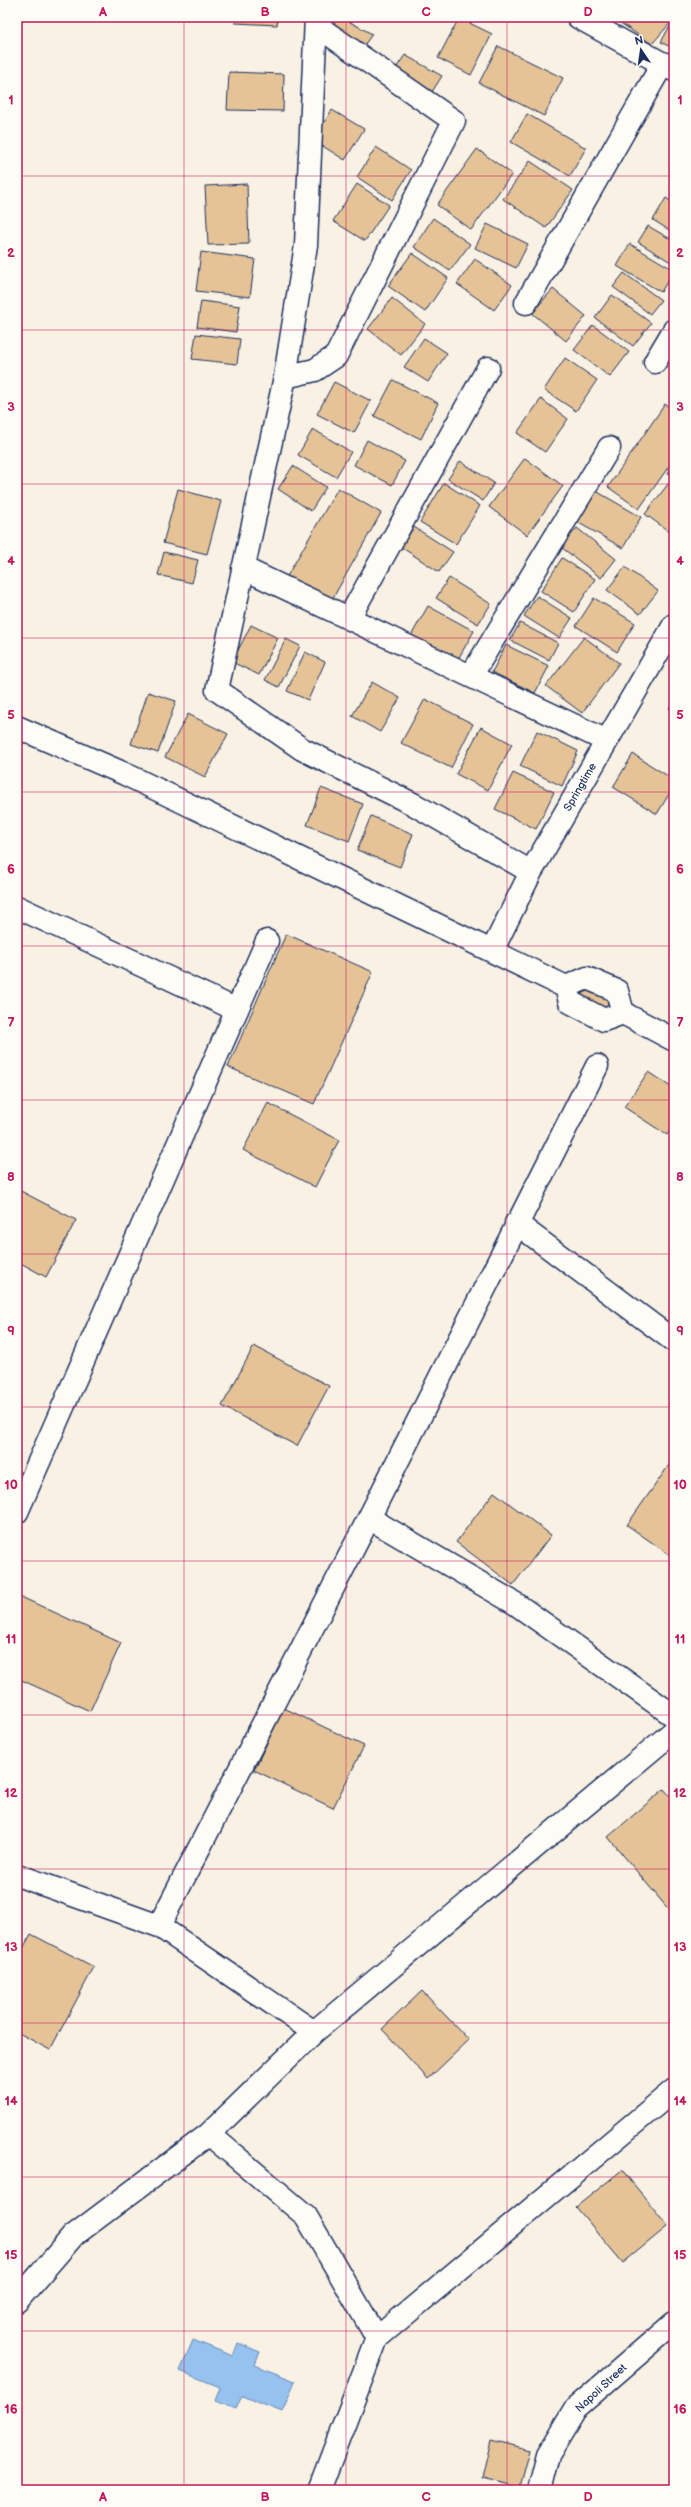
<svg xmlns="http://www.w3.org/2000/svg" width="691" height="2507" viewBox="0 0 691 2507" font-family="'Balsamiq Sans',sans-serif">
<rect width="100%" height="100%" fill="#f8f1e4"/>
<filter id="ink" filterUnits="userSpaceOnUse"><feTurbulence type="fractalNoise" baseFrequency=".025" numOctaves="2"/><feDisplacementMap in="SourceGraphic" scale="8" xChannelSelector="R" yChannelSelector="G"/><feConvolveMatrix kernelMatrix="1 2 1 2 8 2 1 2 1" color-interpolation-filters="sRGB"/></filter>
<g filter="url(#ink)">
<path fill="#96c2f0" stroke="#6587b6" d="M193 2340 233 2356 238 2343 260 2352 255 2365 295 2381 282 2412 242 2396 236 2409 215 2401 220 2387 180 2371Z"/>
<path fill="#e5c397" stroke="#1b2f5e" d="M235 17H278L277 25 235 23Z
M334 17H341L372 34 361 50 325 31Z
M624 17H664L671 22 652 44 619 22Z
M459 18 492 34 471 75 438 58Z
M671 24 674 25V49L661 42Z
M498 46 563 78 544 116 479 83Z
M405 55 442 76 430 95 392 74Z
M229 72 284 74 283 111 227 110Z
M332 110 364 129 345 160 313 140Z
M527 114 586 148 570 176 511 142Z
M376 147 411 170 392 200 357 177Z
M477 149 512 174 471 230 437 205Z
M530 161 573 190 546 228 503 199Z
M247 184 249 244 208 245 205 186Z
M357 184 389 205 365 241 333 221Z
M666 198 674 203V233L653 220Z
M433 218 470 244 450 271 414 247Z
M487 224 528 244 516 268 475 248Z
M648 226 674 241V264L638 242Z
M630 244 674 270 661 292 617 266Z
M201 252 255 259 250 297 196 291Z
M412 253 448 278 425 312 388 286Z
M475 259 512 285 494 310 457 284Z
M624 273 661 300 650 314 613 287Z
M553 289 586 316 566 341 532 313Z
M612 295 651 323 633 346 595 318Z
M392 298 425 324 401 355 368 329Z
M201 301 240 306 236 332 197 327Z
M593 325 629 352 610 377 574 350Z
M196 334 240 339 237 364 192 359Z
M424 338 447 353 428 382 404 367Z
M565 358 597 380 576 411 544 390Z
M393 380 438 403 421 439 374 416Z
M334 382 371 401 354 433 317 414Z
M541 399 568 419 545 452 517 433Z
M665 404 674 411V459L639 509 608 487Z
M313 429 351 452 336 477 298 455Z
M367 440 405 461 392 485 354 465Z
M525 458 563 486 527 535 489 507Z
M460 461 494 483 483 501 448 479Z
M674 463V476L668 473Z
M293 466 326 487 311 511 278 489Z
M672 479 674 481V535L645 514Z
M444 483 480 506 456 544 420 522Z
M338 488 381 513 330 603 286 578Z
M178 489 221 501 207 554 163 543Z
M596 491 641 517 623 548 577 522Z
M414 527 453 552 439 572 401 547Z
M577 528 616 559 601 578 561 547Z
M164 552 198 560 192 583 158 575Z
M562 558 595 579 574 612 541 591Z
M625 567 658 591 640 614 607 590Z
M449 578 491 604 478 624 436 598Z
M537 596 572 618 559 638 524 616Z
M594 598 635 623 617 652 576 626Z
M428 606 474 631 454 666 408 641Z
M520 623 558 643 549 660 510 640Z
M251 625 278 638 259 675 232 662Z
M584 637 619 663 582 713 546 686Z
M286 639 300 646 279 687 265 680Z
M506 645 549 666 535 693 492 672Z
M305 652 325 662 308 700 287 691Z
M372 682 400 698 380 732 352 716Z
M148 692 176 701 158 753 131 744Z
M425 699 473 724 451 768 401 743Z
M674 700V711L669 708Z
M188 714 228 734 205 777 165 757Z
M481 727 512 744 488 790 456 774Z
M537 731 578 751 562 786 520 766Z
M633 754 674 780V786L657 814 613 787Z
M513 773 554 792 536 829 495 809Z
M321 788 363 804 349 841 307 825Z
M371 816 413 834 400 867 357 850Z
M286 934 373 972 314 1104 228 1067Z
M585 987 610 998 604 1011 579 1000Z
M648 1072 674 1089V1124L667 1135 624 1107Z
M268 1103 339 1140 315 1187 243 1150Z
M17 1189 76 1220 46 1277 17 1261Z
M254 1346 329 1386 297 1446 222 1406Z
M674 1458V1558L627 1525Z
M494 1492 551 1535 513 1585 456 1542Z
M19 1596 121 1643 90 1711 17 1678V1601Z
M284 1708 364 1746 333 1808 254 1770Z
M664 1789 674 1801V1906L669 1910 608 1837Z
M31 1934 94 1967 50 2050 17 2032V1959Z
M422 1991 469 2040 428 2079 382 2029Z
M622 2170 668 2226 623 2263 576 2207Z
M674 2240V2252L668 2244Z
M491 2440 530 2450 520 2487 482 2478Z"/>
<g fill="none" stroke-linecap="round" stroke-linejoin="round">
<g stroke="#1b2f5e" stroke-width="25">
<path id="minor" d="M316 17 306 245 285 377 217 690 302 749 415 805 531 872
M578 17 674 70
M526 303 663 63
M655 362 674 330
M285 377 315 370 336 356 454 121 317 26
M243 568 607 741
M349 618 488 368
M471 676 609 448
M17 727 125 774 566 987 587 978 617 991 623 1013 674 1040
M17 907 237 1010
M492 951 531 872 674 625
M566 987 570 1002 604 1020 623 1013
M516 1223 674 1341
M17 1512 267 941
M369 1518 516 1604 674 1716
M17 1875 159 1926 314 2032
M159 1926 369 1518 597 1066
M209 2134 306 2216 377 2338 319 2490
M17 2301 73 2236 209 2134 314 2032 674 1731
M377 2338 674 2090
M539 2490 548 2455 577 2407 674 2323"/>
</g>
<use href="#minor" stroke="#fdfcf7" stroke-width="22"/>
</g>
</g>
<path fill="none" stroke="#c2185b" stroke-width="1" stroke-opacity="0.55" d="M184 17V2490M346 17V2490M507 17V2490M17 176H674M17 330H674M17 484H674M17 638H674M17 792H674M17 946H674M17 1100H674M17 1254H674M17 1407H674M17 1561H674M17 1715H674M17 1869H674M17 2023H674M17 2177H674M17 2331H674"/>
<g text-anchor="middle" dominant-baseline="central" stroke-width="3.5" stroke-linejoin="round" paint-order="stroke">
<g font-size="11" fill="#1b2f5e" stroke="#fdfcf7">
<text transform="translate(580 787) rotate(-60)">Springtime</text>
<text transform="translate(601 2388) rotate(-43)">Napoli Street</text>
</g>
</g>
<rect width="691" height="2507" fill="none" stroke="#fdfcf7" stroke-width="44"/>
<g transform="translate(641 50) rotate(347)" stroke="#fdfcf7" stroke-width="3" paint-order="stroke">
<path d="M0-3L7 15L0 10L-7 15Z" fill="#1b2f5e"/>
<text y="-6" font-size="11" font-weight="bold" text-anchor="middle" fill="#1b2f5e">N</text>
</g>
<rect x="22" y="22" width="647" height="2463" fill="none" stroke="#c2185b" stroke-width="1.5"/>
<g font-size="13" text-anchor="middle" font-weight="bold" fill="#c2185b">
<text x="103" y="16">A</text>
<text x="265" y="16">B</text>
<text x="426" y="16">C</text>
<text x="588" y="16">D</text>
<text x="11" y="104">1</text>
<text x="680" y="104">1</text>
<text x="11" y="257">2</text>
<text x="680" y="257">2</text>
<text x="11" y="411">3</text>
<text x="680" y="411">3</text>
<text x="11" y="565">4</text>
<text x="680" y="565">4</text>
<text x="11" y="719">5</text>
<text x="680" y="719">5</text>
<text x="11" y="873">6</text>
<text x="680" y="873">6</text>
<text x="11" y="1027">7</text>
<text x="680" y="1027">7</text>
<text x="11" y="1181">8</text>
<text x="680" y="1181">8</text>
<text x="11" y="1335">9</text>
<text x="680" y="1335">9</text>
<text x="11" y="1489">10</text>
<text x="680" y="1489">10</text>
<text x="11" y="1643">11</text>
<text x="680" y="1643">11</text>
<text x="11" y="1797">12</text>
<text x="680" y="1797">12</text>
<text x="11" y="1951">13</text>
<text x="680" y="1951">13</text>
<text x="11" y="2105">14</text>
<text x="680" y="2105">14</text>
<text x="11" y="2259">15</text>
<text x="680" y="2259">15</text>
<text x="11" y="2413">16</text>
<text x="680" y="2413">16</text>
<text x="103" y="2501">A</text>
<text x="265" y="2501">B</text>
<text x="426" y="2501">C</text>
<text x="588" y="2501">D</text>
</g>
</svg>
